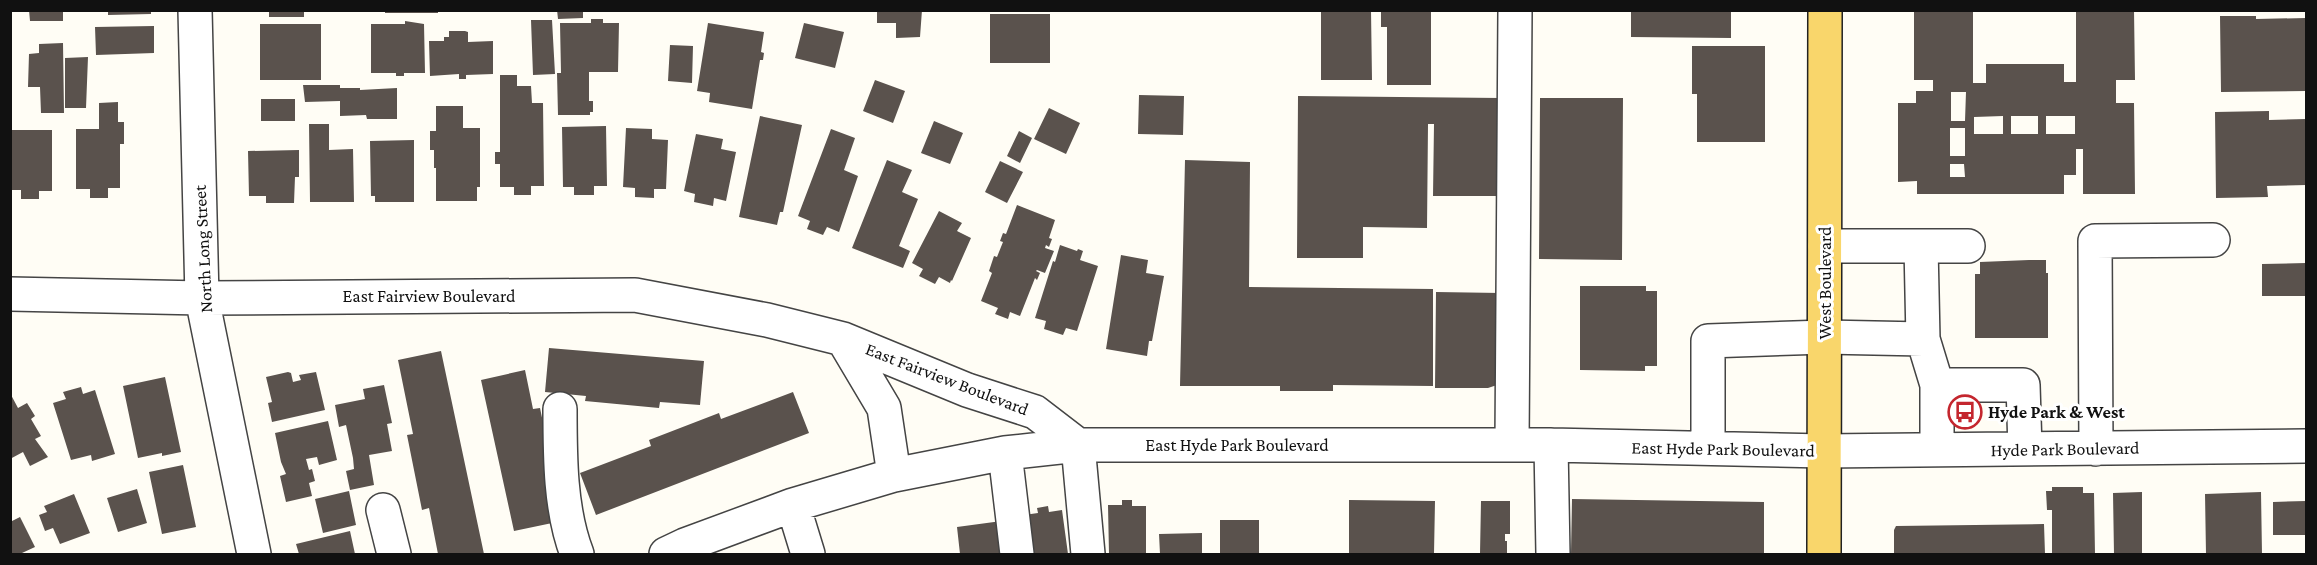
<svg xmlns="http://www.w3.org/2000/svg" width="2317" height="565" viewBox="0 0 2317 565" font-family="'Crimson Pro',serif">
<rect width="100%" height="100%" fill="#fffdf5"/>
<path fill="#5a524d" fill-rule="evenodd" d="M29 10H63V21H30Z
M108 10H151V14L108 15Z
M269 10H304V17H269Z
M385 10H438V13H385Z
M557 10H583V18L558 19Z
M877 10H922L920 37 896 38V23H877Z
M1321 10H1371L1372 80H1321Z
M1381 10H1431V85H1387V27H1381Z
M1631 10H1731V38L1631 37Z
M1914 10H1973V83H1986V64H2064V82H2076V10H2134L2135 80H2116V103H2134L2135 194H2083V149H2076V175H2064V194H1917V181L1898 182V103H1916V91H1933V80H1914ZM1951 92H1966L1965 121H1951ZM2003 116V134H1974V117ZM2011 116H2038V134H2011ZM2046 116H2075V134H2046ZM1950 128H1965V156H1950ZM1950 164H1964L1965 177H1950Z
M990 14H1050V63H990Z
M2220 16H2256V19L2306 18V91L2221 92Z
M591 19H603V23H619L618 72H589V101H593V112H590V115H558L557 73H561L560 23H591Z
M531 20H552L555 74 533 75Z
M405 21 424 24 425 73H404V76H396V73H371V24H405Z
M708 23 764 32 761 52 764 53 763 60H760L752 109 709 102 710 93 697 91Z
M804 23 844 32 835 68 795 58Z
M260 24H321V80H260Z
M154 26V53L96 55 95 27Z
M449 31H465L468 32V42L493 41V74L466 75V79H459V74L430 76 429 41H444V37H449Z
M63 43 64 113H41L40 87H28L29 54 39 53V44Z
M670 45 693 46 692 83 668 81Z
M1692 46H1765V142H1697V94H1692Z
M88 57 86 108H65V58Z
M500 75H517V86H531L532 103H543L544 186H531V195H514V187H500V164H495V152H500Z
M875 80 905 91 893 123 863 111Z
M303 85H340V88H360V90L397 88V119H367L366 115 340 116V101L305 102Z
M1139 95 1184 96 1183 135 1138 134Z
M1298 96 1501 98 1500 196H1433L1434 124H1428L1427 228 1363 227V258H1297Z
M1540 98H1623L1622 260 1539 259Z
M261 99H295V121H261Z
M118 102V122H124V144H120V188H108V198H90V189H76V129H99V103Z
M436 106H463V128H480V187H477V201H436V168H434V150H430V131H436Z
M1049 108 1080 123 1066 154 1034 139Z
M2269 111V120L2306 119V185L2267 186 2268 197 2216 198 2215 112Z
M760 116 802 125 783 212H780L777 225 739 217Z
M934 121 963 133 950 164 921 153Z
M309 124H329V150L353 149 354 202H310Z
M606 126 607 186H594V195H574V187H563L562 127Z
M626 128 652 129V139L668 140 666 189H654V198L635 197V188L623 187Z
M831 129 855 138 844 170 858 176 839 232 827 227 823 235 807 229 810 221 798 216Z
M10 130H52V191H39V199H21V190H10Z
M1019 131 1032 138 1020 163 1007 156Z
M696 134 723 139 721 149 736 152 726 201 714 198 713 206 694 202 695 194 684 191Z
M414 140V202H375V196H371L370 141Z
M299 150V177H295L294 203H266V196H249L248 151Z
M887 160 912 170 902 192 918 199 899 246 910 251 903 268 852 248Z
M1185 160 1250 162 1249 287 1433 289V386L1333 385V391H1280V386H1180Z
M1000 161 1023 172 1007 203 985 192Z
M1017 205 1055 220 1049 238 1052 239 1049 247 1046 245 1045 248 1054 251 1045 273 1037 270 1036 271 1040 273 1037 280 1035 278 1020 316 1010 312 1008 319 995 314 998 308 981 301 992 273 989 271 994 256 997 257 1003 242 1000 241 1003 233 1006 234Z
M939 211 962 223 957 231 971 238 952 281 951 280 950 283 939 277 935 284 919 276 923 269 912 263Z
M1060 245 1077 251 1078 249 1083 251 1080 260 1098 266 1077 331 1066 328 1063 335 1044 329 1046 321 1035 318 1053 261 1055 262Z
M1121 255 1148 260 1146 273 1164 276 1152 341H1149L1147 356 1106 349Z
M2029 260H2046V273H2048V338H1975V274H1980V262Z
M2306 263V296H2262V264Z
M1580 286H1646V291H1657V366H1645V371L1580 370Z
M1436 292 1501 293 1500 384 1488 388H1435Z
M549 348 704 361 700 405 660 402 659 408 585 401 586 396 545 392Z
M441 351 484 554H438L429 508 422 510 407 435 413 434 398 360Z
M525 370 533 409 540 408 555 481 557 522 514 531 481 380Z
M288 372 291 373 293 382 301 380 299 375 316 372 325 410 272 422 268 403 272 402 266 377Z
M165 377 181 452 162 456V453L138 458 123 386Z
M384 385 392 423 387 424 392 451 369 455 374 485 350 490 346 471 354 469 353 458 346 425 339 427 335 405 365 399 363 389Z
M81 387 83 394 95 390 115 454 92 461 91 455 71 460 53 403 66 399 63 392Z
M793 392 809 433 596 515 580 473 651 446 649 440 719 413 721 419Z
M10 393 18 408 27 403 35 416 31 419 41 436 35 439 48 457 30 466 23 452 10 459Z
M328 421 337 460 319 465 317 457 306 459 309 470 312 469 315 481 309 483 312 496 286 502 280 476 286 474 281 462 275 433Z
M183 465 196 527 162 534 149 472Z
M2052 487H2083V493H2094L2095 554H2052V510H2047L2046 491H2052Z
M137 489 147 523 118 532 107 498Z
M349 491 356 525 323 533 315 499Z
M2142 492V554H2114L2113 493Z
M2261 492 2262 554H2206L2205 494Z
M74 494 90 533 60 544 53 528 45 531 39 515 47 512 44 506Z
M1572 499 1764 502V554H1571Z
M1122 500H1132V506H1146V554H1109L1108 505H1122Z
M1349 500 1435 501 1434 554H1349Z
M1481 501H1510V534H1505V541H1507V554H1480Z
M2306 501V535H2273V502Z
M1048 506 1049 512 1062 510 1068 554H1030L1024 515 1038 513 1037 508Z
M20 517 35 547 22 553 23 554H10V522Z
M1009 520 1013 554H960L957 527Z
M1220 520H1259V554H1220Z
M2044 524 2045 554H1894V530L1896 526Z
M350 531 355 554H299L296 544Z
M1202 533V554H1160L1159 534Z"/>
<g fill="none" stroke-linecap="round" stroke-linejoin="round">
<g stroke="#444" stroke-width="36">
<path id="minor" d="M195 10 202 298 254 554
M1825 246H1968
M1921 246 1923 339 1937 385H2023L2025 449
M10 294 202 298 635 295 767 320 843 339 967 390 1035 412 1078 445
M843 339 884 408 894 475
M1937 385V450
M560 409C560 457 560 510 577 554
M1078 445 1088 554
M1512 445 1515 10
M1551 445 1553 554
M1708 448V341L1825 337 1923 339
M2096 449 2095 241 2213 240
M1005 453 1017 554
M793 505 808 554
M383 510 394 554
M666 554 685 545 793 505 894 475 1005 453 1078 445H1551L1824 451 2306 446"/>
</g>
<g stroke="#222" stroke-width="36">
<path id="major" d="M1824 554 1825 10"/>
</g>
<use href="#minor" stroke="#fff" stroke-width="33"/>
<use href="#major" stroke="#f9d66b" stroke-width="33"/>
</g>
<defs>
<g id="bus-ring" transform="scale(1.725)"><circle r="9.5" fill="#fff" stroke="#c4262e" stroke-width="1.5"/><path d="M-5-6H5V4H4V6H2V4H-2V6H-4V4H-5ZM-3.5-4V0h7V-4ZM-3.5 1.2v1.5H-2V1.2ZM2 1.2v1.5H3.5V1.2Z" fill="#c4262e"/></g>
</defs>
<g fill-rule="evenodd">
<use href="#bus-ring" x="1965" y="412"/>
</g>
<g text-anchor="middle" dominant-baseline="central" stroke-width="6" stroke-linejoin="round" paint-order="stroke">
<g font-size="18" fill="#111" stroke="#fff">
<text transform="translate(203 249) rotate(-93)">North Long Street</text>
<text transform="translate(1825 283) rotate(-90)">West Boulevard</text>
<text x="429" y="296">East Fairview Boulevard</text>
<text transform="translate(947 379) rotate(21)">East Fairview Boulevard</text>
<text x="1237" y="445">East Hyde Park Boulevard</text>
<text transform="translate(1723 449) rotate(1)">East Hyde Park Boulevard</text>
<text transform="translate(2065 449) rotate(-1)">Hyde Park Boulevard</text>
</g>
<g font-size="18" font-weight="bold" fill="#111" stroke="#fff" text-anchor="start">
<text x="1988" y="412">Hyde Park &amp; West</text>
</g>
</g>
<rect width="2317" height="565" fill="none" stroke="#111111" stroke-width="24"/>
</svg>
